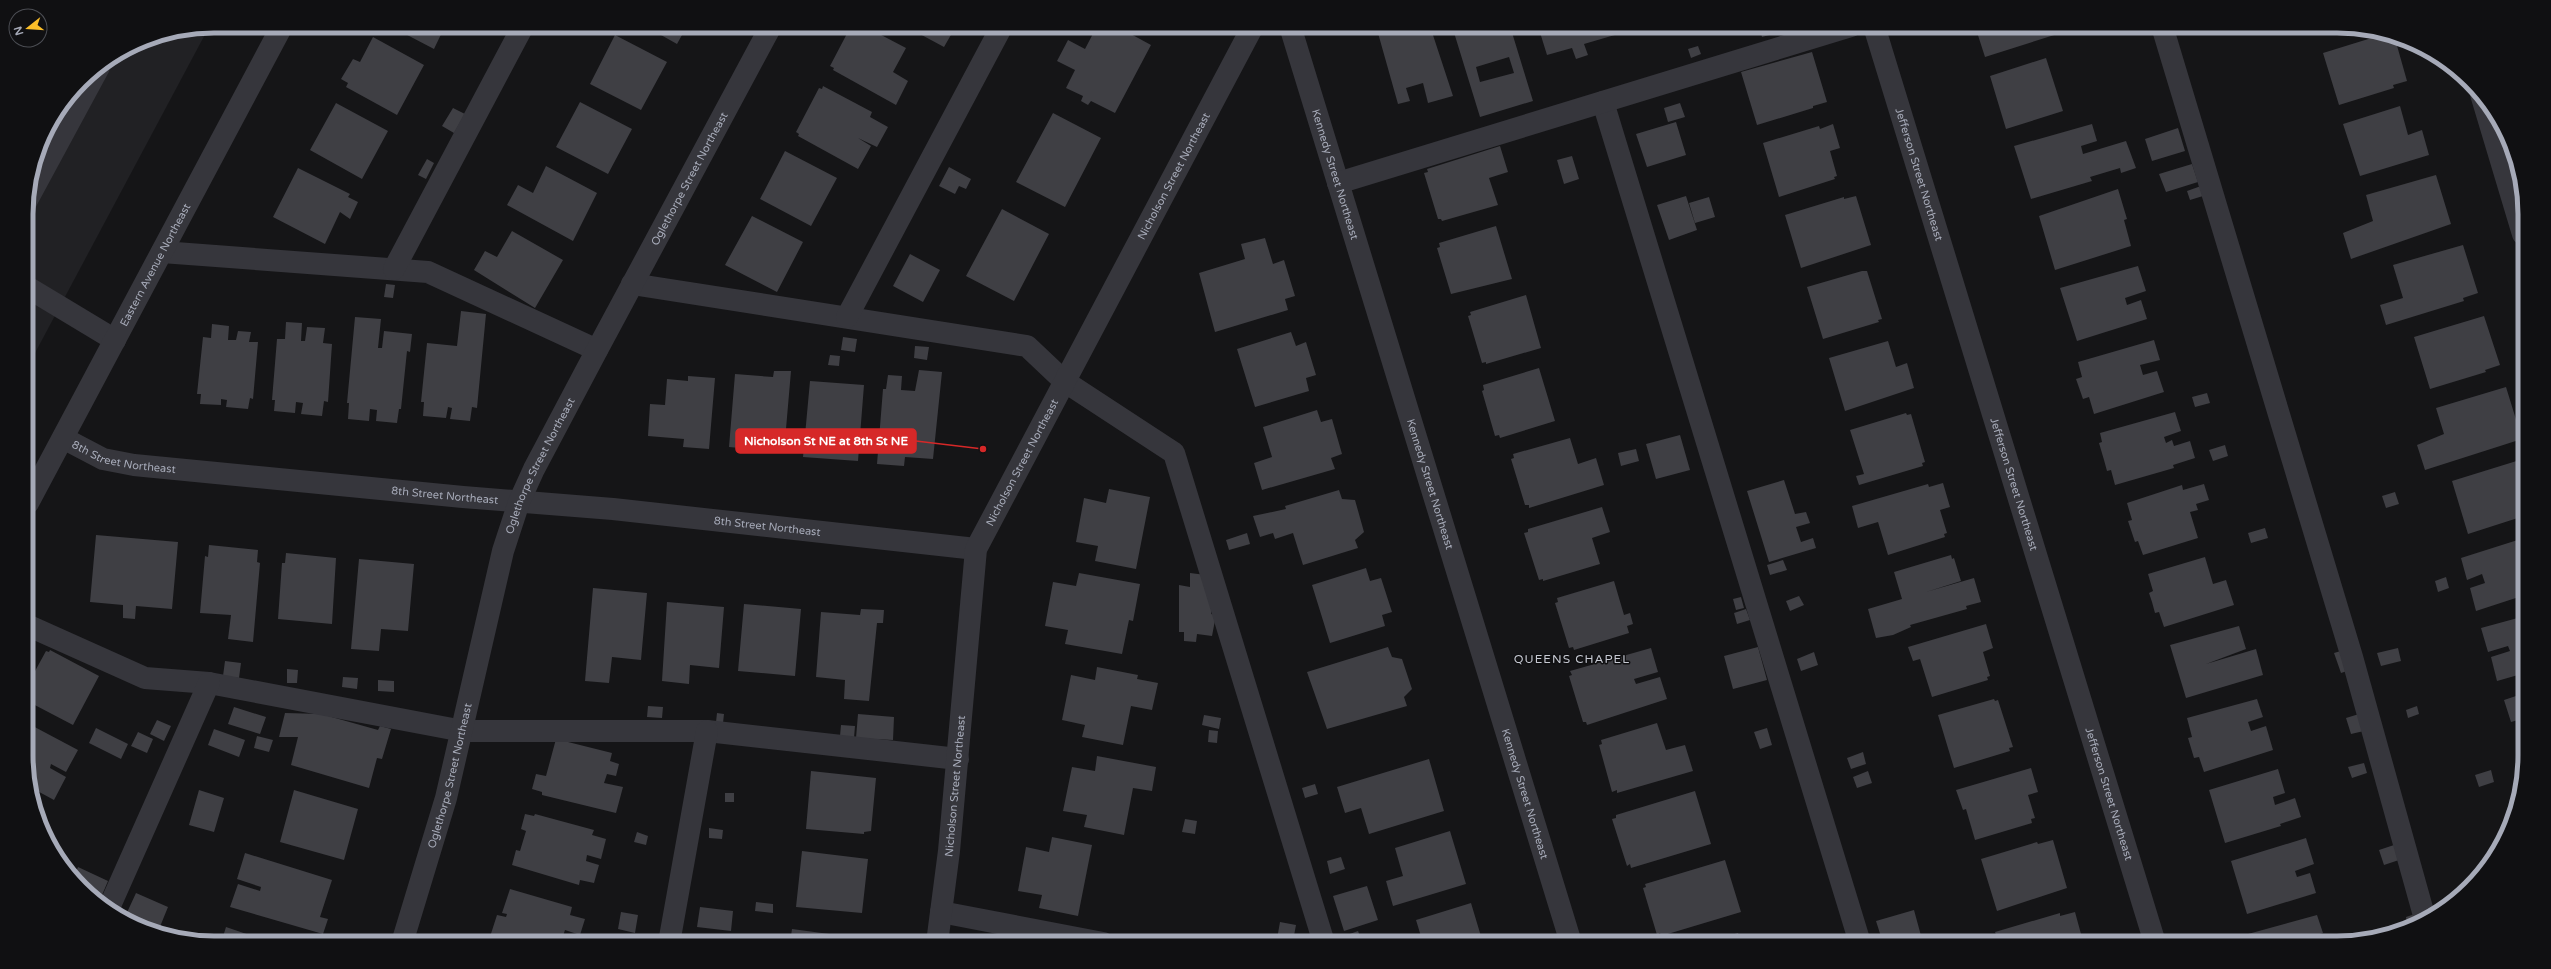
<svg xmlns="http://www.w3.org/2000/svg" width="2551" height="969" viewBox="0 0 2551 969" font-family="'Varela Round',sans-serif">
<rect width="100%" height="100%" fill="#151517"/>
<path fill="#212124" d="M209 27 27 368 26 201 45 130 90 73 142 40Z"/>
<path fill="#3f3f44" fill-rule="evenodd" d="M390 26H445L434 49Z
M645 26H687L677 44Z
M851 26H864L906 48 893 72 908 81 896 105 833 70 834 68 830 66Z
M905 26H956L944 47Z
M1097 26H1116L1151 45 1115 113 1091 101 1088 105 1081 101 1083 96 1066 88 1075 70 1057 61 1068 40 1085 49Z
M1376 26H1430L1453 96 1428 103 1423 83 1406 88 1410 101 1398 104Z
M1452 26H1510L1533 101 1480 117ZM1509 57 1514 73 1480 82 1476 67Z
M1538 26H1623L1625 32 1584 44 1588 55 1576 59 1572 48 1547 55Z
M1759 26H1771L1773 34 1762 37Z
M1975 26H2066L2067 31 1985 57Z
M2318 26H2339L2320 32Z
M615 35 667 62 641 110 590 84Z
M2389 35H2394L2407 81 2393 85 2394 88 2339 105 2323 53 2378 36V38Z
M373 37 424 65 397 115 346 87 348 83 341 79 353 59 360 62Z
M1698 46 1701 54 1691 58 1688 49Z
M1812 52 1827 102 1813 106V108L1757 125 1741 72Z
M2046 58 2063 111 2006 129 1990 76Z
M823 86 872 112 870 117 888 127 877 147 858 138 871 146 858 169 798 136 799 134 796 132 819 88 822 89Z
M580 102 632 129 608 174 556 147Z
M336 103 388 131 362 179 310 150Z
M1680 103 1685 117 1668 122 1664 108Z
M2400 106 2408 135 2422 130 2429 155 2360 176 2343 124Z
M453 108 465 114 454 133 442 126Z
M1053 113 1101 138 1065 207 1016 182Z
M1676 122 1686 155 1647 167 1636 134Z
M1833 124 1840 148 1830 151 1837 176 1834 177 1835 179 1779 197 1763 143 1819 126 1820 129Z
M2092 124 2097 141 2081 146 2083 154 2126 141 2136 168 2121 173 2120 168 2090 177 2092 181 2031 199 2014 146Z
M2178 128 2185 151 2152 161 2145 139Z
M1500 146 1508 172 1489 178 1498 205 1442 221 1441 219H1438L1424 173 1428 172 1427 169Z
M785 151 837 178 811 226 760 199Z
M1572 156 1579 179 1564 184 1557 160Z
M427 159 434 163 426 179 418 175Z
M2192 164 2198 182 2166 192 2159 174Z
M546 166 597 193 573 241 507 205 518 185 533 193Z
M949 167 971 179 966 189 959 186 955 194 939 186Z
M298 168 350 194 348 197 358 202 350 219 340 212 325 244 273 217Z
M2436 175 2451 224 2351 259 2343 233 2373 221 2366 195Z
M2201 186 2203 196 2190 200 2187 191Z
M2118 189 2127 219 2124 220 2131 246 2055 270 2039 216Z
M1686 196 1697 230 1669 240 1657 205Z
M1856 196 1871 245 1801 268 1785 215 1844 197V199Z
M1709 197 1715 217 1695 223 1689 203Z
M1002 209 1049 234 1014 301 966 276Z
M752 216 803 242 777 292 725 265Z
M1496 226 1512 279 1451 294 1437 248 1440 247 1439 243Z
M512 231 563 260 535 308 474 270 485 251 497 257Z
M1265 238 1273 264 1284 260 1295 296 1285 299 1288 310 1215 332 1199 273 1245 259 1241 244Z
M2463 245 2478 293 2463 298 2464 301 2386 325 2380 305 2403 298 2393 265Z
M910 254 940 270 923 302 893 286Z
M2138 266 2146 291 2125 298 2127 305 2141 300 2147 319 2077 341 2060 288Z
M1862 271H1867L1882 319 1878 320 1879 322 1823 339 1807 287Z
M386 284 395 285 393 298 384 297Z
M1526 295 1541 348 1486 364V362L1482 363 1468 316 1471 315 1470 312Z
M461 311 486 314 477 408 472 407 470 421 450 419 452 408 448 407 446 418 423 416 424 402H421L427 343 457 346Z
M2484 316 2500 365 2485 370 2486 372 2430 389 2414 337Z
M355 317 381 319 378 348H382L384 331 412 334 410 352 407 351 401 409H399L397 423 376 421 377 410 370 409 369 421 348 419 349 403H347Z
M286 322 302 323 301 341H305L307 327 325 328 323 343 332 344 328 402 324 401 322 416 301 414 303 403 296 402 295 413 274 411 275 400H272L277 339H285Z
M212 324 229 326 228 340H236L238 331 251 332 249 342H258L253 399 250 398 248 409 226 407 227 400 221 399V405L200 404 201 394H197L203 337 211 338Z
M1291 332 1296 346 1306 342 1316 375 1306 378 1309 391 1255 407 1237 349Z
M843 337 857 339 855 352 841 350Z
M2154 340 2160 360 2140 365 2143 375 2157 371 2164 392 2094 414 2089 397 2083 399 2076 379 2082 377 2078 362Z
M1888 341 1896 367 1907 363 1914 388 1845 411 1829 358Z
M915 346 929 347 927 360 914 358Z
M830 355 840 356 839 366 828 365Z
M1539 368 1555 421 1500 438 1499 435 1495 436 1482 391 1484 390 1483 385Z
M919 370 942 372 933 459 905 457 904 466 877 464 883 389H886L888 375 902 376 901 390 915 391Z
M774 371H791L784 452 729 447 735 374 773 377Z
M688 376 715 378 709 449 683 447 684 439 648 436 650 404 665 405 667 379 688 381Z
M810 381 864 385 858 461 803 457Z
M2506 387 2522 439 2425 470 2417 445 2444 434 2436 408Z
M2207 393 2210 403 2195 407 2192 397Z
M1317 410 1321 422 1332 419 1342 454 1331 458 1335 469 1262 490 1254 463 1272 457 1263 427Z
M2175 412 2181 431 2164 437 2166 443 2172 440 2174 446 2190 441 2195 458 2173 465 2174 468 2115 485 2111 470 2107 471 2104 460 2099 443 2102 442 2100 433Z
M1906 413 1907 415 1911 414 1925 462 1922 463 1923 466 1859 485 1856 476 1864 474 1850 430Z
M1680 435 1690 470 1656 479 1646 444Z
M1570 438 1578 464 1596 458 1604 485 1529 508V505H1525L1511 459 1514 458 1513 454Z
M2225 445 2228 456 2213 461 2209 450Z
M1636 449 1639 461 1621 466 1618 453Z
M2523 459 2524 516 2468 534 2452 481Z
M1784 480 1795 514 1806 512 1810 523 1796 527 1801 542 1813 538 1816 548 1769 562 1747 491Z
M1943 483 1950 507 1940 510 1947 533 1944 534 1945 537 1888 555 1878 522 1858 528 1852 506 1928 484 1929 487Z
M2204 484 2209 500 2196 504 2198 510 2190 512 2198 538 2143 555 2138 541 2135 542 2128 521 2132 520 2127 503 2182 485 2183 490Z
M1109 489 1150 497 1136 569 1095 561 1098 546 1076 542 1084 498 1106 503Z
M1339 490 1342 499 1355 500 1364 532 1355 540 1358 548 1303 565 1293 533 1275 539 1273 533 1260 537 1253 516 1286 509 1285 506Z
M2395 492 2399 504 2386 508 2382 496Z
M1602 507 1610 532 1592 538 1600 564 1543 581V579L1539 580 1524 533 1528 532V529Z
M2265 528 2268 538 2251 543 2248 533Z
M1247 533 1250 544 1229 550 1226 540Z
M96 535 178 542 172 609 136 606 135 619 123 618V605L90 602Z
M2524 538 2525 595 2476 611 2470 588 2485 583 2482 574 2467 580 2461 558Z
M209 545 258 550 257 562 260 563 253 642 228 639 231 615 200 613 205 556 208 557Z
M286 553 336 558 332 624 278 619 282 563H285Z
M1951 555 1952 559 1954 558 1961 581 1926 592 1974 578 1981 602 1966 606 1967 609 1910 625 1911 627 1893 635 1876 638 1868 609 1902 599 1894 572Z
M2205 557 2213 584 2226 580 2234 605 2164 627 2159 612 2155 613 2152 602 2149 593 2153 591 2148 574Z
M359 559 414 564 408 631 381 629 379 651 351 649Z
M1783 560 1787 570 1770 575 1767 565Z
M1366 568 1370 581 1381 578 1392 612 1382 615 1385 626 1330 643 1312 585Z
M1079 573 1140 584 1133 621 1129 620 1122 654 1065 644 1068 630 1045 626 1053 582 1076 586Z
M1190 573 1206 575 1211 590V614L1216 615 1212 636 1197 634 1196 642 1184 641V632H1179V585L1190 587Z
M2446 577 2449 588 2438 592 2435 581Z
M1614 581 1624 615 1630 613 1633 624 1627 626 1629 633 1574 650 1573 647 1569 648 1555 603 1558 602 1557 598Z
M593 588 647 593 641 660 612 657 609 683 585 681Z
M1799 596 1804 605 1790 611 1786 601Z
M1741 597 1744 608 1736 610 1733 599Z
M667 602 724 607 719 668 690 665 689 684 662 681Z
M744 604 801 609 795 676 738 671Z
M861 609 884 610 883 623H877L869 701 844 699 845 680 816 677 821 612 860 615Z
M1746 609 1750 620 1737 624 1734 613Z
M2525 616V673L2497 681 2491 657 2510 651 2508 646 2488 652 2481 628Z
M1986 624 1993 648 1983 652 1990 676 1987 677 1988 680 1932 697 1920 659 1913 661 1908 647Z
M2239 626 2246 649 2206 664 2256 649 2263 675 2186 698 2170 645Z
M1388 647 1392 657 1402 659 1412 689 1404 697 1407 706 1327 729 1307 672Z
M1758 647 1767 680 1733 689 1724 656Z
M1651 648 1658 672 1634 679 1636 684 1660 677 1667 699 1587 725 1586 722H1583L1569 676 1572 675 1570 671Z
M2398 648 2401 661 2381 666 2377 653Z
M50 650 99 676 73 725 29 702V671L34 673 46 651 49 652Z
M2344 650 2350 670 2341 673 2334 653Z
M1814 652 1818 665 1801 671 1797 659Z
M225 661 241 663 239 678 223 676Z
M1097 667 1138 675 1137 679 1158 683 1152 710 1131 706 1123 745 1082 737 1085 725 1062 720 1071 675 1095 680Z
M287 669 298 670 297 683H287Z
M343 677 358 678 357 689 342 687Z
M378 680 394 681V692L378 691Z
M2525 693V718L2511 722 2504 700Z
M1994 699 1995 701 1998 700 2013 747 2009 748 2010 751 1954 768 1938 715Z
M2257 699 2263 717 2248 722 2251 731 2266 726 2273 750 2204 772 2199 757 2194 758 2188 738 2192 737 2187 718Z
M648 706 663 707 662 718 647 717Z
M2417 706 2419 714 2408 718 2406 710Z
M234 707 266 717 260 734 228 724Z
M285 713 321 714 378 730 380 726 391 729 382 759 377 758 369 788 291 765 298 737H279Z
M717 713 724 714 723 723 716 722Z
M858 714 894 717 893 740 856 738Z
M2359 714 2364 731 2351 734 2346 718Z
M1204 715 1221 718 1219 729 1202 725Z
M157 720 171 726 164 741 150 734Z
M1657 723 1666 750 1685 745 1693 771 1617 793V790L1612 792 1599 745 1602 744 1601 740Z
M29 724 78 750 66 772 51 764 50 768 66 777 54 800 30 787Z
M841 725 855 726 854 738 840 736Z
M2525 725V751L2523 752 2516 727Z
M96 728 128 744 121 759 89 743Z
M1767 728 1772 745 1760 749 1754 732Z
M214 729 245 740 239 757 208 745Z
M1209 730 1218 731 1217 743 1208 742Z
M138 732 153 739 147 753 131 746Z
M257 736 273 740 269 752 254 748Z
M556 739 612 753 610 761 619 764 616 776 607 774 604 783 623 787 616 813 542 795V792L532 789 536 774 546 776Z
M1863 752 1866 764 1851 769 1847 758Z
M1097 756 1156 767 1152 791 1133 788 1124 835 1084 827 1087 815 1063 811 1072 767 1095 771Z
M1429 759 1444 811 1369 834 1361 808 1345 813 1337 787Z
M2364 763 2367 773 2352 778 2348 767Z
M2031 768 2038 792 2028 795 2035 818 2031 819 2032 823 1975 840 1966 809 1963 810 1956 790Z
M2278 769 2285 793 2273 797 2275 805 2295 798 2301 817 2280 824 2281 826 2225 843 2209 790Z
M2491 770 2494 782 2479 787 2475 775Z
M811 771 876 778 871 831 864 832V834L806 829Z
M1868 771 1872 783 1857 788 1853 777Z
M1315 784 1318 794 1305 798 1302 788Z
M199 790 224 798 214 832 189 825Z
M294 790 358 809 344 860 280 842Z
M1695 791 1711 844 1631 868 1630 864 1627 866 1612 819 1616 818V815Z
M725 793H734V802H725Z
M525 814 534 816 535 814 594 830 592 835 606 839 601 859 587 855 586 861 599 865 594 883 580 880 579 885 512 865 516 850 520 851 526 831 521 829Z
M1185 819 1197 821 1195 834 1182 832Z
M709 828 723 830 722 839 709 838Z
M1450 831 1466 884 1393 906 1386 881 1403 876 1395 848Z
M637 832 648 836 646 845 634 842Z
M1052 837 1092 845 1078 916 1039 908 1042 895 1018 891 1026 847 1049 852Z
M2306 838 2314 864 2295 871 2297 877 2310 873 2316 893 2247 914 2231 861Z
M2053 840 2067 888 1997 911 1981 859 2037 842 2038 844Z
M2397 844 2402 859 2384 865 2379 850Z
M802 851 868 859 862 913 796 907Z
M245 853 332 880 320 917 328 919 323 934 230 907 238 884 260 891 261 887 237 879Z
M1341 857 1345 869 1330 874 1327 861Z
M1725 860 1741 912 1661 936 1660 933 1657 935 1643 888 1646 887 1645 884Z
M78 867 108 881 99 902 73 879Z
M1367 886 1378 920 1344 931 1333 896Z
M510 889 572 907 570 915 585 919 580 935 565 930 563 936 575 940 574 943H488L497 915 506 917 507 914 502 913Z
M136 893 168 907 157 934 124 919Z
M756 902 773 904V913L755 911Z
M1471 903 1483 943H1423L1416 920Z
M700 907 733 911 731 931 697 927Z
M1914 910 1923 943H1883L1876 921Z
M621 912 638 915 635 933 618 929Z
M2075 912 2081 934 2071 937 2072 943H1999L1995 932 2060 913V916Z
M2418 913 2420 921 2408 928 2406 917Z
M2317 915 2323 933 2310 937 2312 943H2246L2245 939 2249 938 2248 934Z
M1280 922 1296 925 1293 941 1277 939Z
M226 927 273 943H221Z
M2406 928 2398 933 2378 937V936Z
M792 929 859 938 858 943H790Z
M1358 931 1361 939 1350 943 1347 935Z
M1738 933 1741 943H1708V942Z
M1019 939 1036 942V943H1018Z"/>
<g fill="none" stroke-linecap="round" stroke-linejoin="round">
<g stroke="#36363c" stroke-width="22">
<path id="s1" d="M1290 26 1571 943"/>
<path id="s2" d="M1874 26 2155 943"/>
<path d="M2162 26 2352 657 2425 919"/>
<path d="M2481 94 2523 234"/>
<path d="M1603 102 1860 943"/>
<path d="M1338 183 1851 26"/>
<path d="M26 202 99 67"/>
<path d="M162 252 428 272 597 350"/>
<path d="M394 269 523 26"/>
<path d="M632 284 1027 346 1064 381 1174 453 1324 943"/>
<path d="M27 287 115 340"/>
<path d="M847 317 1002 26"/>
<path id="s3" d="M63 438 103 459 134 465 463 497 613 509 976 549"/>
<path id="s4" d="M28 503 282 26"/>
<path d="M29 626 145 678 209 683 463 731H707L958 759"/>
<path d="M108 910 209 683"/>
<path d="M941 912 1103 943"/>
<path id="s5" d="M402 943 446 798 503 551 519 502 534 469 597 350 771 26"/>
<path d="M669 943 707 731"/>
<path id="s6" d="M937 943 949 851 976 549 1253 26"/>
</g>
</g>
<g text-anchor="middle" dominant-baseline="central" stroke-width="3" stroke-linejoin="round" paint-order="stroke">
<g font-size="11" fill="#a6aab8" stroke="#101012">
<text stroke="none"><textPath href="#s1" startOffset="155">Kennedy Street Northeast</textPath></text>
<text stroke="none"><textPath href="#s2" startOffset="155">Jefferson Street Northeast</textPath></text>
<text stroke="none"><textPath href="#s6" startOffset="818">Nicholson Street Northeast</textPath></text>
<text stroke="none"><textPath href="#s5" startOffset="822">Oglethorpe Street Northeast</textPath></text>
<text stroke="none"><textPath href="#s4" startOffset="270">Eastern Avenue Northeast</textPath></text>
<text stroke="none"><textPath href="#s3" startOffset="65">8th Street Northeast</textPath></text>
<text stroke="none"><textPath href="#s6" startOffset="494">Nicholson Street Northeast</textPath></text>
<text stroke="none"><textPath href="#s5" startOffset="498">Oglethorpe Street Northeast</textPath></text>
<text stroke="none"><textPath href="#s1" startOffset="479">Kennedy Street Northeast</textPath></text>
<text stroke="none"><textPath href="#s2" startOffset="479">Jefferson Street Northeast</textPath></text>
<text stroke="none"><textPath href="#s3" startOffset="389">8th Street Northeast</textPath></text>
<text stroke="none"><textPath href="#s3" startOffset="713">8th Street Northeast</textPath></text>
<text stroke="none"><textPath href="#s5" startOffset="174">Oglethorpe Street Northeast</textPath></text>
<text stroke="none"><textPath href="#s6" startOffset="158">Nicholson Street Northeast</textPath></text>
<text stroke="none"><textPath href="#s1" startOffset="803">Kennedy Street Northeast</textPath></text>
<text stroke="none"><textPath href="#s2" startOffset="803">Jefferson Street Northeast</textPath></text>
</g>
<g font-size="12" letter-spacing="1" fill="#c7cad3" stroke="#101012">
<text x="1572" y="659">QUEENS CHAPEL</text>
</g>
</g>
<path d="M0 0H2551V969H0ZM214 33H2337A181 181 0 0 1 2518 214V755A181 181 0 0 1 2337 936H214A181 181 0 0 1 33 755V214A181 181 0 0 1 214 33Z" fill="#101012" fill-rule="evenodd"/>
<path fill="none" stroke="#a6aab8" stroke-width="5" d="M214 33H2337A181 181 0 0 1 2518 214V755A181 181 0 0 1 2337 936H214A181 181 0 0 1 33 755V214A181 181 0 0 1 214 33Z"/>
<path fill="none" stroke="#d62828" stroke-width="1.5" d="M983 449L916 441"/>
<circle fill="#d62828" stroke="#101012" stroke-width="1.5" cx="983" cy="449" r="4"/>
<rect fill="#d62828" stroke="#d62828" stroke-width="1.5" x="736" y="429" width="180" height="24" rx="4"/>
<g font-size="12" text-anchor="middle" font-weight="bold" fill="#fff">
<text x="826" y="445">Nicholson St NE at 8th St NE</text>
</g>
<g transform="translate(28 28) rotate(253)"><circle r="19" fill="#101012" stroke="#4c4e54"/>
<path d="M0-3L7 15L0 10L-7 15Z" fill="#fbbe29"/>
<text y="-6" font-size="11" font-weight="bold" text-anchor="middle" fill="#a6aab8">N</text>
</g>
</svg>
